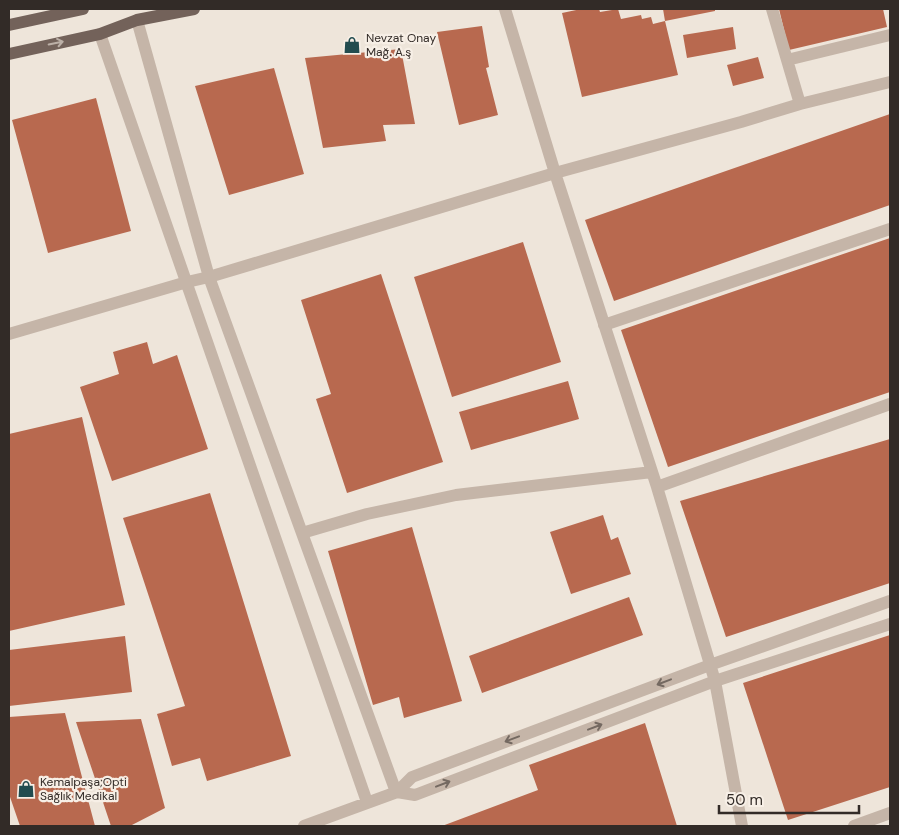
<svg xmlns="http://www.w3.org/2000/svg" width="899" height="835" viewBox="0 0 899 835" font-family="'DM Sans',sans-serif">
<rect width="100%" height="100%" fill="#eee5da"/>
<path fill="#b8694f" d="M581 9H599L600 12 618 9 621 19 641 15 642 19 651 17 653 24 665 21 678 75 582 97 562 13Z
M663 9H715V11L665 21Z
M779 9H883L887 27 789 50Z
M482 26 489 67 486 68 498 115 459 125 437 32Z
M733 27 736 49 687 58 683 35Z
M401 49 415 124 383 125 386 141 323 148 305 58Z
M758 57 764 78 733 86 727 65Z
M274 68 304 174 229 195 195 86Z
M96 98 131 231 48 253 12 120Z
M890 114V205L614 301 585 220Z
M890 238V392L668 467 621 330Z
M523 242 561 362 452 397 414 277Z
M381 274 443 462 347 493 316 399 331 394 301 300Z
M147 342 153 364 177 355 208 449 112 481 80 387 119 374 113 352Z
M568 381 579 419 471 450 459 412Z
M82 417 125 605 9 631V434Z
M890 439V583L726 637 680 501Z
M210 493 291 756 207 781 200 758 172 766 157 714 185 706 123 518Z
M603 515 611 540 618 537 631 574 571 594 550 532Z
M412 527 462 701 404 718 399 697 373 705 328 551Z
M629 597 643 635 482 693 469 656Z
M890 635V787L788 820 743 683Z
M125 636 132 692 9 706V650Z
M65 713 95 826H20L9 794V717Z
M141 719 165 808 130 826H111L76 722Z
M645 723 677 826H442L538 790 529 765Z"/>
<g fill="none" stroke-linecap="round" stroke-linejoin="round">
<path stroke="#c5b5a8" stroke-width="12" d="M505 9 555 173 657 487 715 681 742 826
M772 9 800 104
M137 20 209 277 396 792
M100 34 367 802
M787 60 890 35
M604 325 890 229
M9 334 187 282 209 277 555 173 741 122 800 104 890 82
M657 487 890 404
M302 533 367 514 456 495 652 472
M397 792 415 795 715 681 890 624
M304 826 397 792 412 777 710 665 890 601
M854 826 890 813"/>
<path stroke="#73625a" stroke-width="12" d="M9 25 83 9
M9 54 100 34 137 20 194 9"/>
</g>
<defs><path id="oneway-shaft" d="M-6 0H5M1.5-3L5.5 0L1.5 3" fill="none" stroke-width="1.6" stroke-linecap="round" stroke-linejoin="round" transform="scale(1.25)"/></defs>
<use stroke="#bcb0a7" href="#oneway-shaft" transform="translate(56 43) rotate(-12)"/>
<g stroke="#746961">
<use href="#oneway-shaft" transform="translate(664 682) rotate(159)"/>
<use href="#oneway-shaft" transform="translate(595 727) rotate(-21)"/>
<use href="#oneway-shaft" transform="translate(512 739) rotate(159)"/>
<use href="#oneway-shaft" transform="translate(443 784) rotate(-21)"/>
</g>
<defs>
<g id="shop-bare" transform="scale(1.35)"><path d="M-5-2.5h2.3a2.7 3.5 0 0 1 5.4 0H5L5.5 6h-11ZM-1.5-2.5h3a1.5 2.3 0 0 0-3 0Z" fill="#224c4f" stroke="#f7efe6" stroke-width="2.5" paint-order="stroke"/></g>
</defs>
<g fill-rule="evenodd">
<use href="#shop-bare" x="352" y="45"/>
<use href="#shop-bare" x="26" y="789"/>
</g>
<g text-anchor="middle" dominant-baseline="central" stroke-width="4.5" stroke-linejoin="round" paint-order="stroke">
<g font-size="12" fill="#322b27" stroke="#f7efe6" text-anchor="start">
<text x="366" y="38">Nevzat Onay<tspan x="366" dy="14">Mağ. A.ş</tspan></text>
<text x="40" y="782">Kemalpaşa;Opti<tspan x="40" dy="14">Sağlık Medikal</tspan></text>
</g>
</g>
<rect width="899" height="835" fill="none" stroke="#322b27" stroke-width="20"/>
<path d="M719 805v8h140v-8" fill="none" stroke="#322b27" stroke-width="2.5"/>
<text x="726" y="805" font-size="15" fill="#322b27" stroke="#f7efe6" stroke-width="4" paint-order="stroke">50 m</text>
</svg>
